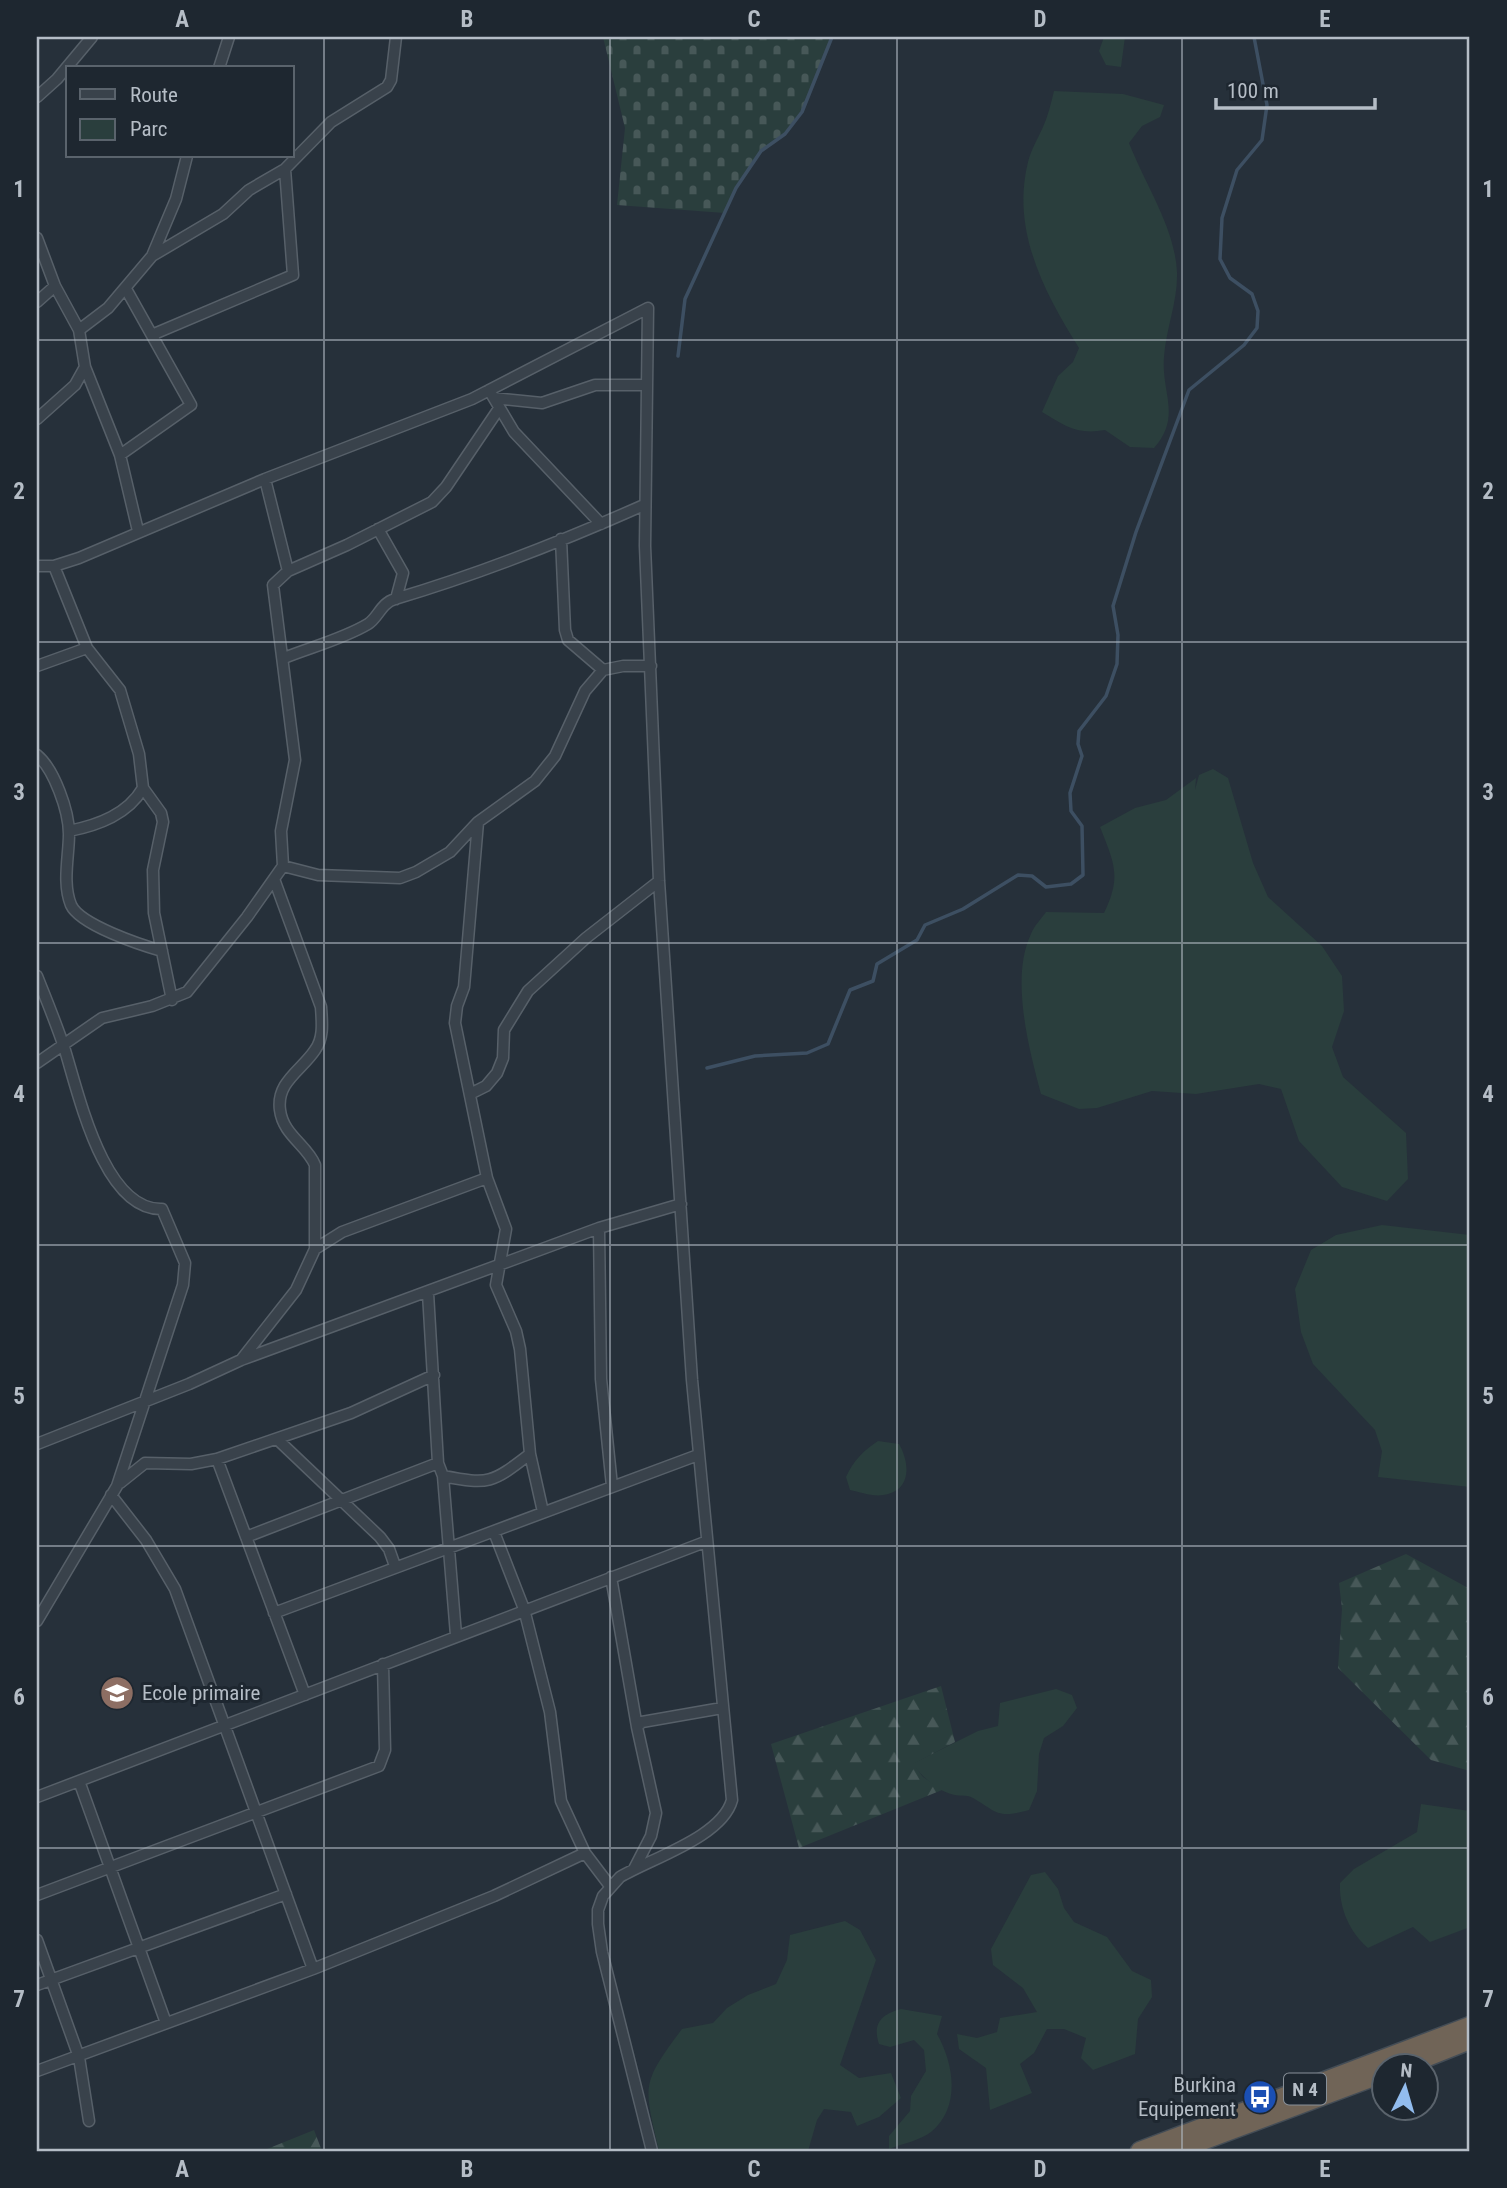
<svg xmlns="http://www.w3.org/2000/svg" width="1507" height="2188" viewBox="0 0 1507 2188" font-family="'Roboto Condensed',sans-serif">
<defs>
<pattern id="forest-firs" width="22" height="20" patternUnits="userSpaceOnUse" patternTransform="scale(1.75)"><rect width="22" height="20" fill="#2a3e3d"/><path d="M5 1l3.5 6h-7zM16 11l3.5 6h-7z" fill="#475858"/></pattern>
<pattern id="cemetery-stones" width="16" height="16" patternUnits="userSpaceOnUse" patternTransform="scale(1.75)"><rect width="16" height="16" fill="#2a3e3d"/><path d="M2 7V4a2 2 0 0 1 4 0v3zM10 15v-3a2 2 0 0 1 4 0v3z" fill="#475858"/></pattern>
</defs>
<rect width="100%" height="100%" fill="#26303a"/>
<path fill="#2a3e3d" d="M1104 37H1125L1121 67 1106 65 1099 51Z
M1054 91 1123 94 1164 105 1160 117 1142 126 1129 143C1145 184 1175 228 1177 272 1178 301 1166 328 1164 357 1161 393 1182 416 1154 448L1130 447 1105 430C1077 435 1065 426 1042 412L1058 376 1073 362 1079 348C1044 292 1011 230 1028 162 1031 150 1038 138 1043 127 1048 116 1051 103 1054 91Z
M1213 769 1228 778 1253 863 1268 897 1322 946 1342 976 1344 1011 1332 1047 1343 1077 1406 1133 1408 1179 1387 1201 1342 1187 1299 1141 1281 1089 1259 1084 1196 1094 1152 1091 1097 1108 1079 1109 1041 1094C1029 1049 1010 978 1031 934 1034 926 1041 919 1046 912L1104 913C1122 876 1114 863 1100 827L1135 808 1166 800 1196 778 1195 790 1199 775Z
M1382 1225 1470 1235V1487L1378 1477 1382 1451 1375 1430 1313 1364 1301 1332 1295 1289 1311 1250 1336 1235Z
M878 1441 899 1444C910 1463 912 1491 883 1495 873 1497 860 1492 850 1490L846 1477C854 1460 863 1451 878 1441Z
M1056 1689 1072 1695 1077 1708 1063 1726 1044 1738 1039 1754 1037 1791 1029 1810C997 1819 997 1812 973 1798 966 1794 958 1797 951 1794 935 1789 923 1777 912 1764L978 1731 998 1726 1000 1703Z
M1421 1804 1470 1811V1927L1430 1942 1413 1927 1368 1948C1349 1931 1339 1908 1340 1883L1354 1869 1417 1832Z
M1045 1872 1058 1889 1064 1908 1074 1922 1107 1937 1132 1971 1151 1980 1152 1997 1138 2019 1135 2054 1093 2070 1081 2058 1086 2038 1064 2029H1047L1034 2053 1020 2064 1032 2093 990 2110 986 2068 959 2049 957 2034 977 2038 997 2032 1000 2018 1037 2012 1023 1988 993 1965 991 1949 1031 1875Z
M845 1921 860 1930 876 1960 840 2065 859 2078 891 2073 901 2098 879 2117 857 2126 851 2112 824 2109 817 2120 808 2151H659C644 2085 640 2085 682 2029L713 2023 727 2008 748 1995 776 1984 787 1960 790 1935Z
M901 2009 942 2016 937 2034C954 2064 961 2107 931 2132 921 2140 902 2144 889 2149V2136L910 2111 911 2096 926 2071 924 2050 914 2040 890 2047 879 2044C872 2023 882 2014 901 2009Z"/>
<path fill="url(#forest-firs)" d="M1406 1554 1470 1589V1771L1431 1760 1338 1668 1342 1609 1339 1583Z
M941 1686 955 1742 913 1764 923 1777 942 1790 799 1848 771 1744Z
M314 2130 322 2151H262Z"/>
<path fill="url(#cemetery-stones)" d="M603 37H832L802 112 785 134 761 151 736 188 725 213 617 205 625 128Z"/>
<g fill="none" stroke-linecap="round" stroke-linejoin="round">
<path stroke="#3d4f62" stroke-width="3.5" d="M678 356 685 299 736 188 761 151 785 134 802 112 832 37
M707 1068 755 1056 807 1053 828 1044 850 990 873 981 877 964 917 940 925 925 963 909 1018 875 1032 876 1046 887 1071 884 1083 875 1082 826 1071 811 1070 793 1082 756 1078 744 1079 731 1106 696 1117 664 1118 635 1113 606 1136 532 1189 390 1244 345 1257 328 1258 311 1252 294 1230 278 1220 259 1222 218 1237 170 1262 140 1267 105 1254 37"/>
<g stroke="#576069" stroke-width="13">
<path id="street" d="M219 68 229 37
M37 97 57 79 92 37
M37 238 55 286 79 330 85 367 120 455 138 531
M152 256 176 199 187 156
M37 302 55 286
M79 330 108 308 152 256 223 214 249 190 285 169 331 122 387 87 391 80 396 37
M154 334 293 275 285 169
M489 390 514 432 601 524
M494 398 542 403 595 385H645
M37 419 75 385 85 367
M120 455 191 405 126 289
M265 479 288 571
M378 529 403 573 396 599
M561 539 565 630 568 640 603 670
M37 566H54L79 558 265 479 472 399 648 308 645 546 659 881 692 1380 732 1800C722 1837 652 1858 620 1877L603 1896 598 1910V1924L602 1952 652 2151
M87 648 120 690 139 754 143 788 161 813 163 822 153 870 154 913 172 1000
M284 658C311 647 343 639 368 624 378 618 381 603 395 599 479 574 563 541 644 505
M37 666 87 648 54 566
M37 755C54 769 69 811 69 834 69 856 62 883 71 905 80 925 141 945 162 951
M478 822 464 987 457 1006 455 1023 487 1178 506 1229 496 1285 516 1331 520 1349 530 1454 543 1512
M69 831C99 825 128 814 143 788
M283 866 318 875 400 878 416 872 450 852 478 822 535 781 555 756 585 691 603 670 623 666H651
M37 976C46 999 56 1023 64 1047 78 1091 103 1211 162 1209L185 1263 183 1285 117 1486 37 1621
M37 1063 102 1018 152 1006 187 992 247 917 283 866 281 831 295 760 273 585 288 571 347 545 432 502 446 487 498 410
M470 1094 486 1086 497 1073 503 1058 504 1030 528 991 586 938 659 881
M599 1228 601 1379 612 1486
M315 1249 342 1232 487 1178
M428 1293 438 1463 443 1476 456 1635
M241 1360 296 1290 315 1249V1165C307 1145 283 1135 280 1110 276 1082 302 1070 315 1050 324 1038 322 1022 321 1007L274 879
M278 1440 380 1537 389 1549 395 1566
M37 1444 189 1384 241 1360 599 1228 681 1204
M217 1459 305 1695
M443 1476C490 1485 492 1483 530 1454
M120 1483 145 1463 191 1464 217 1459 351 1413 434 1375
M111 1495 146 1540 175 1589 313 1969
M494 1532 524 1609 550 1712 561 1801 585 1853 610 1886
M246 1537 438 1463
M611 1577 637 1727
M274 1613 698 1455
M79 1781 166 2023
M37 1797 705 1542
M634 1869 651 1836 656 1813 637 1727 642 1722 722 1708
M37 1895 379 1766 385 1750 383 1664
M37 1940 79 2057 89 2121
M37 1985 286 1894
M37 2071 313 1969 494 1896 585 1853"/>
</g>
<g stroke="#444d56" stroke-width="21">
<path id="highway" d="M1405 2066 1470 2040
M1140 2151 1470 2026
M1175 2151 1384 2073"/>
</g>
<use href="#street" stroke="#39424b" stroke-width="10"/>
<use href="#highway" stroke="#706457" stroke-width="18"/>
</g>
<path fill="none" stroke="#b5bdc6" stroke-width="2" stroke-opacity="0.55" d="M324 37V2151M610 37V2151M897 37V2151M1182 37V2151M37 340H1470M37 642H1470M37 943H1470M37 1245H1470M37 1546H1470M37 1848H1470"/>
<defs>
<g id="school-disc" transform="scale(1.75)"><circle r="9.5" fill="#8d6e63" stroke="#1e2730"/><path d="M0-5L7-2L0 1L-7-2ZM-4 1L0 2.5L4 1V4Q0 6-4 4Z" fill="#fff"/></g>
<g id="bus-disc" transform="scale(1.75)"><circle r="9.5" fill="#1a4fb4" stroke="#1e2730"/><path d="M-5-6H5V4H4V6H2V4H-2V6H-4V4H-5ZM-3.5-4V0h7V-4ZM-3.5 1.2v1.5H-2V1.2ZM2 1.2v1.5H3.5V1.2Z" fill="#fff"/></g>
</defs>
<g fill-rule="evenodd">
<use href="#school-disc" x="117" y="1693"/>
<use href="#bus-disc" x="1260" y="2097"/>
</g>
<g text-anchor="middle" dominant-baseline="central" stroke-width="6" stroke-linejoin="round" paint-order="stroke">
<rect fill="#1e2730" stroke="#889099" stroke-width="2" x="1284" y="2073.5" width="42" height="31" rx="5"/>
<g font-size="19" font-weight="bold" fill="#b5bdc6">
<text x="1305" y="2089">N 4</text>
</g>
<g font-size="21" fill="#b5bdc6" stroke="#1e2730" text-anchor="start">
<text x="142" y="1693">Ecole primaire</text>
<text x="1236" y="2085" text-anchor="end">Burkina<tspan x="1236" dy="24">Equipement</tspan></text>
</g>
</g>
<rect width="1507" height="2188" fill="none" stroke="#1e2730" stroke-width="77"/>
<rect x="66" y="66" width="228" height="91" fill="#1e2730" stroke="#5a636c" stroke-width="2"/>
<rect x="80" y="89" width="35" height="10" fill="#39424b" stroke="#5a636c" stroke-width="2"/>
<text x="130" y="102" font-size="21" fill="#b5bdc6">Route</text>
<rect x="80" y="119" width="35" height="21" fill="#2a3e3d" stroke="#5a636c" stroke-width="2"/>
<text x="130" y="136" font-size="21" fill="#b5bdc6">Parc</text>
<g transform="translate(1405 2087) rotate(5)"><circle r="33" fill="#1e2730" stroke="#5a636c" stroke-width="2"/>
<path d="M0-5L12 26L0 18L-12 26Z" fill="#92bcee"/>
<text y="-10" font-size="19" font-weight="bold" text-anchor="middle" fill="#b5bdc6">N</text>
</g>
<path d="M1216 98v10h159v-10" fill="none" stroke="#b5bdc6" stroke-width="3.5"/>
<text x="1227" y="98" font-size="21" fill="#b5bdc6" stroke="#1e2730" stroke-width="5" paint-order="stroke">100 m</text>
<rect x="38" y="38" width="1430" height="2112" fill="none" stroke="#b5bdc6" stroke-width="2.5"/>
<g font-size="23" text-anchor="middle" font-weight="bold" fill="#b5bdc6">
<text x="182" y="27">A</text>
<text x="467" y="27">B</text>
<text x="754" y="27">C</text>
<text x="1040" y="27">D</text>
<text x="1325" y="27">E</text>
<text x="19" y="197">1</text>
<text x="1488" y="197">1</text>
<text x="19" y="499">2</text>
<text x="1488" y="499">2</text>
<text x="19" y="800">3</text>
<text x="1488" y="800">3</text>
<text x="19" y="1102">4</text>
<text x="1488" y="1102">4</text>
<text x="19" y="1404">5</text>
<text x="1488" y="1404">5</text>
<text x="19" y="1705">6</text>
<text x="1488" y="1705">6</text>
<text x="19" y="2007">7</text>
<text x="1488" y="2007">7</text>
<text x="182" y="2177">A</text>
<text x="467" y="2177">B</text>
<text x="754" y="2177">C</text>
<text x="1040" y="2177">D</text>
<text x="1325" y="2177">E</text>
</g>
</svg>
